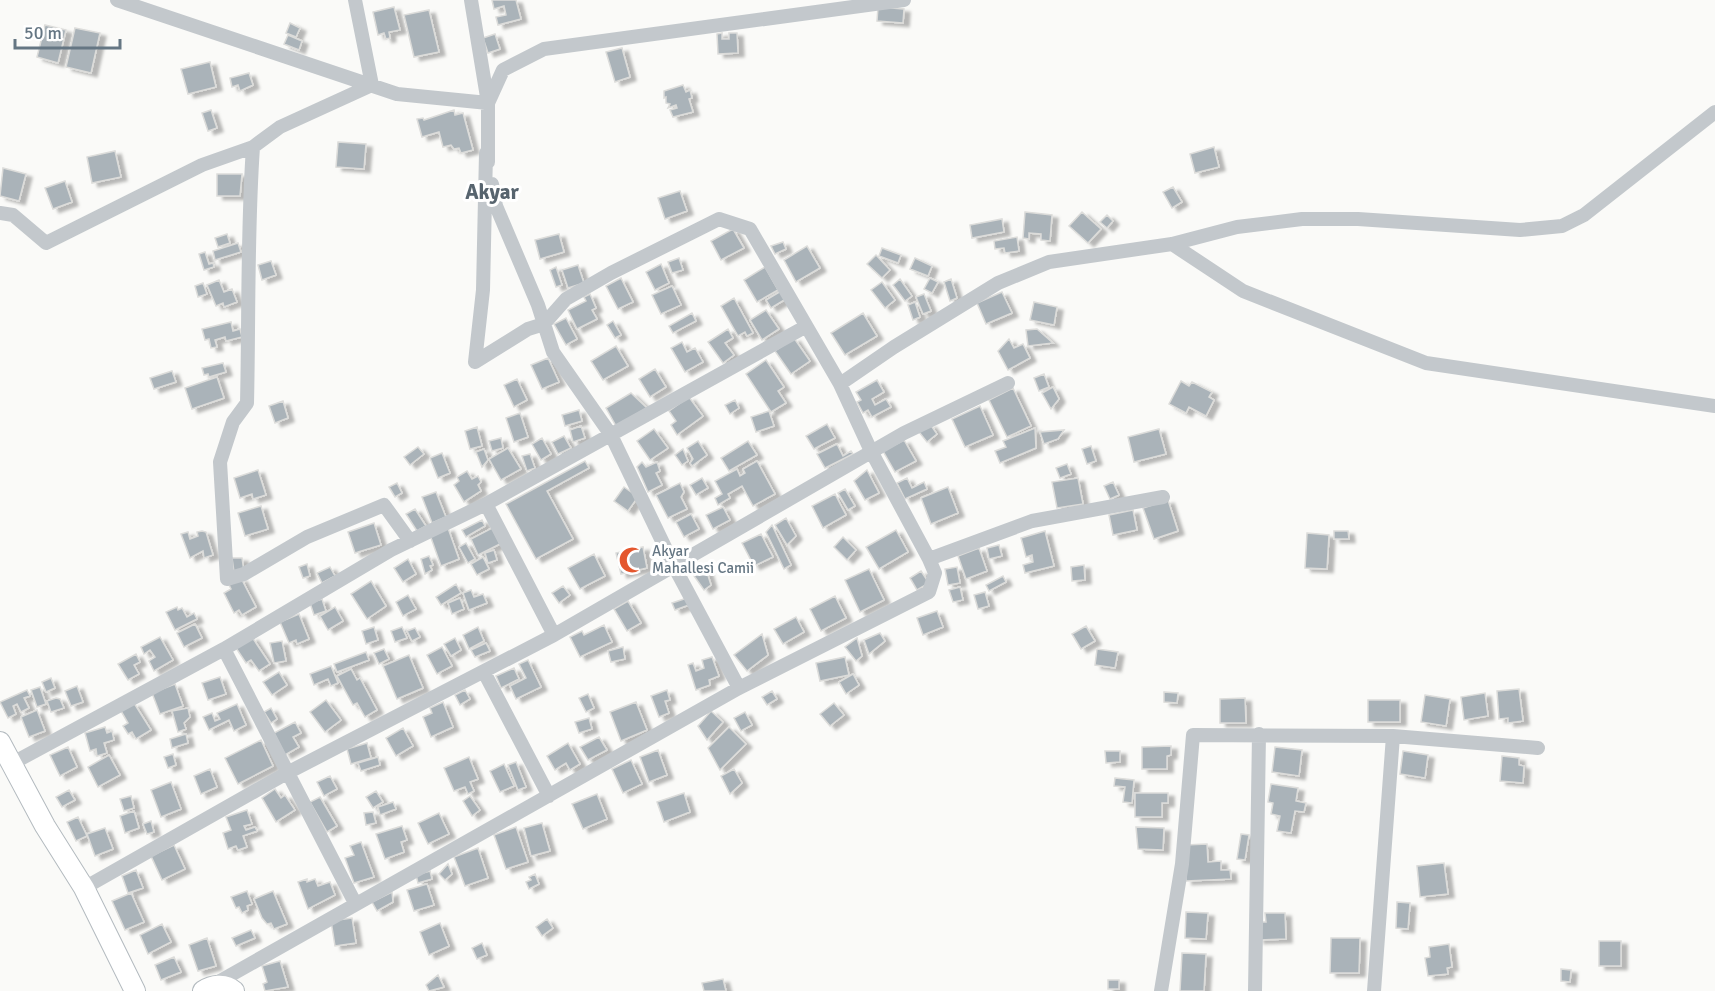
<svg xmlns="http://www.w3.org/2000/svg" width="1715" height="991" viewBox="0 0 1715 991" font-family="Signika,sans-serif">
<defs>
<filter id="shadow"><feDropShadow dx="6" dy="3.5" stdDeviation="1.5" flood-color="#0004"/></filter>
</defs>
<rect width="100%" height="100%" fill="#fafaf8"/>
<path fill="#aab3b9" stroke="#dcdcda" stroke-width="1.5" filter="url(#shadow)" d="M492 0H516L521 19 498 25 496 17 506 15 504 6 494 9Z
M394 7 400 30 389 32 390 38 386 39 384 33 378 35 373 12Z
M878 7 904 9 903 23 877 21Z
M429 10 439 52 414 57 404 15Z
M290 23 300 28 296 37 286 33Z
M45 25 66 30 58 63 37 57Z
M75 28 100 33 91 73 66 67Z
M722 33V39H729V33H737L738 53 718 54 717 34Z
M495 34 500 49 488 53 483 38Z
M288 35 302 41 299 50 284 44Z
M622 48 630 77 615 82 606 52Z
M210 62 216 87 188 94 181 69Z
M249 73 253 85 240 91 238 85 232 87 230 78Z
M683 85 686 92 690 90 692 98 689 99 693 112 673 117 670 110 677 108 676 105 668 108 670 104 666 103V97L664 98V91Z
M211 110 217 128 208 131 202 113Z
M454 110 455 115 463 113 473 150 461 153 459 148 454 149 451 145 443 147 439 132 422 137 417 119 423 118 424 120Z
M338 142 366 144 364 169 336 167Z
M1214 147 1219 167 1195 173 1190 154Z
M115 151 121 177 92 183 87 157Z
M3 168 26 174 19 201 0 196Z
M217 174H242L240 196H217Z
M65 181 72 202 53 209 45 188Z
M1173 187 1182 202 1172 208 1163 192Z
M680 191 687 211 665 219 658 198Z
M1025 212 1052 215 1050 241 1041 240V234L1029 233V239L1023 238Z
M1082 212 1101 229 1088 243 1069 226Z
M1107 215 1113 221 1107 228 1100 222Z
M1002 219 1004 232 972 238 970 225Z
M733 229 744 248 721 260 711 241Z
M227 234 230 243 218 247 215 238Z
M559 234 564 252 540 259 535 240Z
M1017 237 1019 251 1005 253 1004 248 995 249 994 241Z
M783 242 786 249 775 254 771 246Z
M238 243 241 252 215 260 213 251Z
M807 246 820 268 796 282 784 260Z
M882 248 901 255 898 263 879 256Z
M205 252 209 264 213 263 214 267 204 270 199 254Z
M876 255 890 270 882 278 867 264Z
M679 258 683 270 672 273 668 262Z
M915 258 932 266 928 276 910 269Z
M271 261 276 275 262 280 258 265Z
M661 264 669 283 655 290 646 272Z
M578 265 584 283 568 288 562 270Z
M556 267 562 285 556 287 550 270Z
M765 267 778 290 757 302 744 280Z
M621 278 633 302 618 309 606 286Z
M930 278 938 282 932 293 924 289Z
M900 279 912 296 905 301 893 285Z
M951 279 957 298 950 301 944 282Z
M219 280 224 292 232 289 237 302 224 307 223 303 216 306 207 285Z
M882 282 895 300 885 308 871 290Z
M203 283 207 294 198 297 195 286Z
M672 286 681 305 661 314 652 295Z
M781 291 786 299 771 308 766 300Z
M1002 292 1012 313 986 324 977 303Z
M590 294 596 308 592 310 597 319 577 329 568 310 586 301 584 297Z
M924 294 931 311 923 314 916 297Z
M734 298 753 333 747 336 745 332 738 336 721 306Z
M915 302 920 317 913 320 908 305Z
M1034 302 1057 307 1054 325 1030 320Z
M766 310 779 329 762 340 750 320Z
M692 313 696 321 673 333 669 326Z
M863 313 877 336 845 355 831 333Z
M566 318 577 339 566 345 554 324Z
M613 321 621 335 615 338 607 325Z
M231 322 233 331 240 329 242 337 226 341 225 337 215 340 217 347 211 348 209 339 205 340 202 329Z
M728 329 733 338 725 343 734 355 723 363 708 342Z
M1037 329 1053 343 1028 346 1026 330Z
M794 338 810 361 791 374 775 351Z
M1009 339 1014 348 1023 344 1030 358 1008 370 998 351Z
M682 342 687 352 695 348 703 362 685 372 671 348Z
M616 346 628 366 603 380 591 361Z
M548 358 559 382 542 389 531 365Z
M766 360 784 387 778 391 786 403 771 412 746 374Z
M223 363 226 372 209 377 208 374 204 375 202 368Z
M655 369 666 387 650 397 639 379Z
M172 371 176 382 154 389 150 378Z
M1044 374 1049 387 1039 391 1034 378Z
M217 377 224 398 192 409 185 388Z
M517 379 527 400 514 407 504 385Z
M877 380 884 392 872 399 875 405 886 399 891 407 872 417 868 410 863 413 857 402 861 400 856 392Z
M1181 381 1189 386 1192 382 1212 392 1209 397 1214 400 1206 416 1189 407 1186 413 1169 404Z
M1053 387 1059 399 1051 409 1042 393Z
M1013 388 1031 426 1007 437 989 400Z
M631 393 647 408 616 426 606 408Z
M689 397 703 416 677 435 671 425 676 421 669 411Z
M735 400 739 408 730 414 725 405Z
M283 401 288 418 275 423 269 406Z
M980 406 993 435 965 447 952 419Z
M579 410 582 421 565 426 562 415Z
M769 411 774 426 756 432 751 417Z
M520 413 528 437 514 442 506 418Z
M827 424 835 438 814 449 806 436Z
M930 424 937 434 927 442 919 432Z
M581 426 585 438 573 442 570 430Z
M477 427 482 446 470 449 465 431Z
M1035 428 1036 448 1000 463 995 451 1006 447 1003 441Z
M654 429 668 448 650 460 637 441Z
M1159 429 1166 454 1134 462 1128 437Z
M1064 430 1058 439 1044 444 1040 432Z
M564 436 571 448 558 454 552 442Z
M501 438 503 448 492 451 489 441Z
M542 438 551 454 541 460 532 444Z
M904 440 916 461 895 472 883 451Z
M698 441 707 455 692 466 690 463 693 459 687 448Z
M748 441 757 455 729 471 721 458Z
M837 444 843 456 851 451 853 454 825 468 817 454Z
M1091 446 1096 461 1087 464 1082 449Z
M418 447 424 454 410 465 404 457Z
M508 448 521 469 501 480 489 459Z
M484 449 488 460 482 467 476 452Z
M683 449 688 461 682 465 675 455Z
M442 453 450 473 438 478 430 458Z
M530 454 535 468 527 471 522 456Z
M585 461 589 468 547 491 573 539 536 559 506 504Z
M757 461 775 494 753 506 742 486 728 494 730 498 718 505 715 498 722 494 715 481 737 469 740 476 745 473 743 469Z
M642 462 646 467 657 462 660 471 656 473 662 485 648 492 637 467Z
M1067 464 1071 474 1060 478 1056 468Z
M258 470 266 495 253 499 252 494 240 498 234 478Z
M867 470 879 493 865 500 854 481Z
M467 471 472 479 478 476 481 482 478 485 481 491 464 502 454 485 459 481 457 477Z
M702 478 708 488 696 495 690 485Z
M907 478 912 488 924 482 927 489 905 499 897 483Z
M1078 478 1083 504 1057 508 1052 482Z
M1113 482 1119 495 1110 499 1104 486Z
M397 483 402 493 395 497 389 487Z
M680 483 684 492 681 497 687 509 668 518 656 495Z
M624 487 638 497 628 511 614 501Z
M948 487 958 513 931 524 921 498Z
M845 489 855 506 848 510 838 493Z
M436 492 446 517 432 523 422 497Z
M835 494 846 515 823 528 812 506Z
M1168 500 1178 531 1154 539 1143 508Z
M261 506 268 529 245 536 238 513Z
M723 507 730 520 713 529 706 515Z
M415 509 426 526 417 531 406 514Z
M1133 510 1137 530 1113 535 1109 515Z
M691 514 699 529 684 537 676 522Z
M786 518 796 536 787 545 775 525Z
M482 520 485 526 466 537 462 530Z
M374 523 381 545 355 553 348 532Z
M772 525 791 565 784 569 766 532Z
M448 528 459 559 441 566 430 535Z
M492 528 500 544 478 555 471 539Z
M896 530 908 552 879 569 866 547Z
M202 531 206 532 213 555 204 558 203 551 190 558 181 534 188 532 190 539 198 536 197 532Z
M1045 531 1054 566 1025 573 1023 565 1033 562 1032 555 1026 557 1021 538Z
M1334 531H1348L1349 539H1334Z
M1307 533 1329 535 1327 569 1305 568Z
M761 534 773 557 754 566 742 543Z
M843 537 856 550 847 560 834 547Z
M466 543 475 559 468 563 459 547Z
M999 545 1002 556 989 559 987 548Z
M643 547 647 568 621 574 616 553Z
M979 548 987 571 966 579 958 556Z
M494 550 497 560 488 563 485 553Z
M594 554 605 576 580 589 568 568Z
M429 556 433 565 430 566 432 570 425 574 421 559Z
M483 557 489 569 477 575 471 564Z
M232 558H242L244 571 234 572Z
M408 559 416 574 403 582 394 568Z
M307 564 310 576 303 578 299 567Z
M1084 565 1085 580 1072 581 1071 567Z
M330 567 335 576 322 583 317 573Z
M957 567 960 583 948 585 945 569Z
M706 569 711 585 704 590 692 573Z
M869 569 884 600 860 612 845 580Z
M921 571 929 583 917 590 910 578Z
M1003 576 1006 582 989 591 986 585Z
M241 578 256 607 242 615 239 610 234 613 224 593 231 589 229 585Z
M371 581 386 606 367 619 351 594Z
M456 584 461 593 441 605 436 597Z
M563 586 570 595 559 603 552 593Z
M960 587 963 600 953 602 949 590Z
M471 590 474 597 483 594 487 603 469 610 463 593Z
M985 592 989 606 978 609 974 595Z
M408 595 416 609 403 616 396 602Z
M835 596 846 618 821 631 810 609Z
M460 598 464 609 452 614 448 603Z
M687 598 689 605 675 610 672 603Z
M322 599 326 611 314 615 310 603Z
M628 601 641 623 627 631 614 609Z
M177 607 178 610 182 608 187 617 194 613 197 619 175 630 166 612Z
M335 607 343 621 328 630 320 616Z
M937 611 943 627 923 635 917 618Z
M299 614 309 639 297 644 296 640 289 643 280 622Z
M796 617 804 632 783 644 774 629Z
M195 624 202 638 184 647 177 633Z
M604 625 612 642 580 657 570 637 582 631 584 635Z
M1086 626 1095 641 1081 649 1072 634Z
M374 627 378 640 366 644 362 631Z
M402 627 407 638 395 642 391 631Z
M478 627 484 641 469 649 463 635Z
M415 628 420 637 412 641 407 631Z
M880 633 885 641 869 654 864 640Z
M762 634 768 655 747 671 734 655Z
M160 637 173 660 154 671 149 661 155 657 150 650 144 654 141 647Z
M252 637 270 664 259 671 251 660 246 663 236 648Z
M455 638 461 650 451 656 444 644Z
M857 638 862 656 856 661 845 647Z
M282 641 286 661 274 663 270 643Z
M486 643 490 651 475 657 471 650Z
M442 647 452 666 437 674 427 655Z
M623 647 625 659 611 662 608 651Z
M384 649 389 659 379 664 374 653Z
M1097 649 1118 652 1115 668 1095 665Z
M366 652 369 660 337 672 334 664Z
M136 654 140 662 134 665 139 674 128 680 118 664Z
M409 655 423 688 397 699 383 666Z
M712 657 719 676 709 680 710 685 696 690 688 665 693 663 696 671 704 668 702 660Z
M845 657 849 675 820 681 816 663Z
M528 660 541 687 516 699 510 686 526 678 519 664Z
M331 666 338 683 331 686 328 679 314 685 310 674Z
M514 668 519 679 501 688 496 676Z
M351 669 357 680 360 678 377 710 365 717 357 703 353 705 337 676Z
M279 672 287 685 272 695 263 682Z
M853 674 859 685 846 694 839 682Z
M220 677 226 694 208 700 202 683Z
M51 678 55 688 46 692 42 682Z
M175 684 183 706 160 714 152 693Z
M77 686 83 702 71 706 65 691Z
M40 687 46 704 37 707 31 690Z
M1519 689 1523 721 1508 723V718L1499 719 1497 691Z
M27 690 30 696 24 698 29 708 21 712 17 704 13 706 16 714 8 718 0 702Z
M465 690 470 699 460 705 455 695Z
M667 690 670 700 665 701 669 713 659 717 651 696Z
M772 691 777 699 767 705 762 697Z
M1164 692 1178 693 1177 703 1164 702Z
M1485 693 1488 716 1464 720 1461 697Z
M588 694 594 708 586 712 579 698Z
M1425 695 1450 699 1446 726 1421 722Z
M56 698 60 699 64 708 51 712 47 701Z
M1245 698 1246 723H1220V699Z
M326 700 341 720 325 732 310 712Z
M1368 700H1400V722H1368Z
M443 702 453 727 431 737 423 717 432 713 430 708Z
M636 702 647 730 621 741 610 712Z
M134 703 151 730 136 739 132 732 128 734 123 726 128 723 121 711Z
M834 703 844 715 830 726 820 714Z
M237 704 246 725 234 731 229 720 209 730 203 717 212 713 215 721 220 719 217 713Z
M188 708 190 717 184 723 186 729 178 732 172 711Z
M271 708 277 719 271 723 264 712Z
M37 710 45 731 29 737 21 717Z
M711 711 723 722 707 740 698 726Z
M745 712 752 725 741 731 734 718Z
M589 718 592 729 579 733 575 722Z
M295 722 301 733 293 737 299 747 285 755 274 733Z
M105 727 107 733 112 731 114 740 104 743 107 753 97 756 96 749 90 751 85 733Z
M729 727 746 744 720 770 708 748Z
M403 728 413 746 396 756 386 738Z
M186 734 188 743 172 748 170 739Z
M599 737 607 750 588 760 580 747Z
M261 740 273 766 238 784 225 758Z
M367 743 371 758 351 764 347 749Z
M568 743 580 764 570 770 566 763 555 770 547 756Z
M1171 746V755L1167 756V769H1142V747Z
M68 747 77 767 60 776 50 755Z
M1275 747 1302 750 1299 776 1272 772Z
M658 750 667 775 649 782 640 757Z
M1105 751H1120V762L1106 763Z
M1403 751 1428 755 1425 778 1400 774Z
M173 754 176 765 168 768 164 757Z
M109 755 120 775 98 787 88 767Z
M1502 756 1519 758V765L1524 766 1523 783 1500 781Z
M378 757 380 765 361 771 358 763Z
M469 757 478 779 470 782 474 791 468 794 465 787 454 791 444 768Z
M631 760 642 784 623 793 612 769Z
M516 762 526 787 518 790 508 765Z
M504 764 514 786 500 792 490 771Z
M210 769 217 787 201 794 194 776Z
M734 769 742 783 730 794 721 776Z
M330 776 337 789 324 796 317 782Z
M1115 778 1134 780 1132 803 1123 802 1125 787 1114 786Z
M171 782 181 809 161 817 151 790Z
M1271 784 1298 788 1296 801 1306 803 1304 812 1295 811 1291 833 1277 831 1280 816 1271 814 1273 803 1268 802Z
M275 789 281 798 285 795 295 810 276 822 262 798Z
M69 790 75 800 62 807 56 797Z
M376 791 383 802 373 808 366 797Z
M684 793 690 812 664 822 657 802Z
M1135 793H1168V803H1162V817H1135Z
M597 794 607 819 583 829 572 804Z
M131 796 134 808 124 811 120 799Z
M470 796 480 810 472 816 463 801Z
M320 797 337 826 327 832 310 802Z
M393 802 396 809 380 815 378 807Z
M247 810 252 824 244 826 246 830 255 827 257 831 243 836 247 847 238 850 236 846 228 849 223 833 231 830 226 817Z
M134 811 139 828 125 833 120 816Z
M373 812 376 823 366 825 364 813Z
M439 813 449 834 428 844 418 823Z
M78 817 87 836 76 841 67 822Z
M151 821 154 832 147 834 143 824Z
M542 823 550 851 531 856 524 828Z
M402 826 407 840 401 842 404 852 385 859 376 834Z
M516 827 528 862 506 869 494 835Z
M1136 827 1164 828 1163 850 1138 849Z
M105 828 113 849 95 856 87 834Z
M1241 834 1249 835 1245 860 1237 859Z
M361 842 374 877 354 883 345 858 354 855 350 846Z
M1207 844 1208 862 1221 861V870H1230L1231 879 1186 881 1185 845Z
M174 845 185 869 162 880 151 856Z
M478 848 488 878 465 886 454 857Z
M1444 863 1448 894 1420 897 1417 866Z
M448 864 452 874 445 880 439 874Z
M136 870 143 888 128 893 122 876Z
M430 871 432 879 418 883 416 875Z
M535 874 539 884 529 889 526 882 531 880 529 877Z
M307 879V882L315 879 318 886 330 882 335 895 308 909 298 882Z
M427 884 434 905 414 911 407 890Z
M247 891 252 904 247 906 248 910 242 913 239 907 236 908 231 897Z
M273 891 287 924 274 929 271 923 267 924 262 918 254 899Z
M392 892 393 902 377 911 372 902Z
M131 893 144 922 125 930 112 901Z
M1397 902 1410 903 1408 929 1396 928Z
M1186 912 1208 913 1206 939 1185 938Z
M1265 913H1285L1286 939 1258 940V922H1266Z
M352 918 356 943 335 946 331 921Z
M547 919 553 928 542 936 536 927Z
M440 923 449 946 429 955 420 932Z
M162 924 171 942 148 954 140 935Z
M251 930 255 938 236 946 232 938Z
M207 938 216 966 198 971 189 945Z
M1331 938H1360L1359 973H1330Z
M1599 941H1621V966H1599Z
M482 943 487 955 477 959 472 948Z
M1449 944 1452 967 1447 968 1448 974 1428 976 1425 958 1430 957 1429 947Z
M1182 953 1206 954 1204 991H1180Z
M174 957 181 972 161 980 155 965Z
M280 961 288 987 265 991 263 984 267 982 262 966Z
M1561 969 1571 970 1570 982 1561 981Z
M438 975 444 987 429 991 426 985Z
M723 979 726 991H704L702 983Z
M1108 980H1119V989H1108Z"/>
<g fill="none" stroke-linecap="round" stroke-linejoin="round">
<g stroke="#b3babf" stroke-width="22">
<path id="secondary" d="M0 742 45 826 84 888 135 991
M203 991C212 985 225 983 234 991"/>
</g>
<path stroke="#c3c8cc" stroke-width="14" d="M117 0 397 94 488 103 503 70 544 49 904 0
M471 0 488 103V162
M253 147C247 232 249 318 247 403L233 422 220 462 227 579 244 574 307 537 384 505 410 541
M492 184 496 206 538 305 553 352 611 435 675 568 739 688
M0 213 13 215 46 243 202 165 253 147 280 127 372 85 355 0
M1172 244 1243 291 1426 363 1715 406
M840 384 894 347 998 283 1049 262 1172 244 1237 227 1302 219H1358L1520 230 1562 226 1584 215 1715 112
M486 504 554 635
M929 559 1032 521 1163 497
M224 649 355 903
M484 672 549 796
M11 764 224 649 391 550 486 504 805 327
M84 888 287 773 554 635 904 433 1008 383
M213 985 739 688 929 592 935 573 929 559 871 451 840 384 750 229 719 219 611 273 566 299 544 324 528 329 475 362 483 290 486 153
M1161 991 1182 864 1193 735 1393 736 1538 748
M1255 991 1259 734
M1374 991 1393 736"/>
<use href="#secondary" stroke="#fff" stroke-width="20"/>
</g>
<defs>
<g id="mosque-bare" transform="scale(2.07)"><path d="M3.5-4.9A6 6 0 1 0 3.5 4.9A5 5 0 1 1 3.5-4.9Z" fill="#e4572e" stroke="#fff" stroke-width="2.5" paint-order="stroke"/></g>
</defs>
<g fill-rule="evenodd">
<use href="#mosque-bare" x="632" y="560"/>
</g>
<g text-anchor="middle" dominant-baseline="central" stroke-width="6" stroke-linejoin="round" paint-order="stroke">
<g font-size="15" fill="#657683" stroke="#fff" text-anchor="start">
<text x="652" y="551">Akyar<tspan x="652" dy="17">Mahallesi Camii</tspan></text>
</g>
<g font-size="21" font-weight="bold" fill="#57646e" stroke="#fff">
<text x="492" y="192">Akyar</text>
</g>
</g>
<path d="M15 39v9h105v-9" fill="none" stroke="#657683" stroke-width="3"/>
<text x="24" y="39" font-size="18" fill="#657683" stroke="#ffffff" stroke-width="4.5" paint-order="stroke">50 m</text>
</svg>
